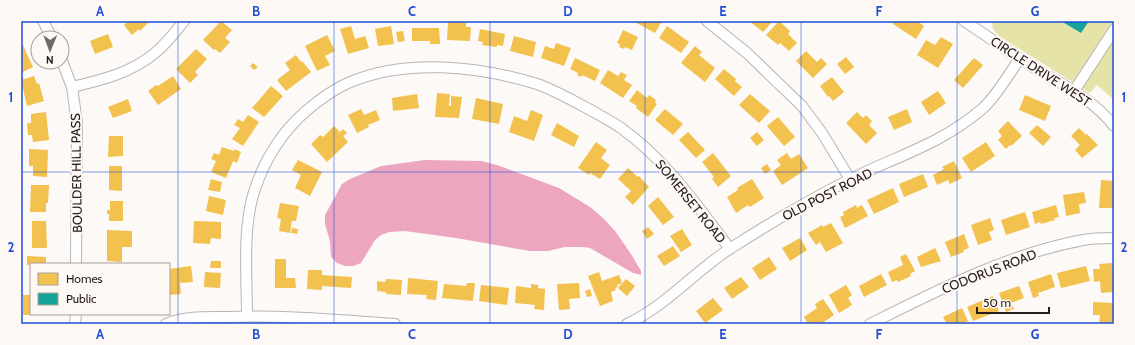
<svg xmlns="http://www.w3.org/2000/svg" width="1135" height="345" viewBox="0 0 1135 345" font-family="Cabin,sans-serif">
<rect width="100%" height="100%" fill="#fcf9f7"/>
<path fill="#e5e3a8" d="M992 21H1114V100L1097 85 1090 93 999 36 993 29Z"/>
<path fill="#eda6c0" d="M425 160 482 161 500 166 559 188 590 207 603 218 615 231 631 254 641 271V275L633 273 590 248 583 247H565L548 251H530L456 238 405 231 389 232 381 235 375 240 361 263 353 266H345L337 263 331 257 330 241 325 224V215L342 184 350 179 381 166Z"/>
<path fill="#f2c14e" d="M128 21H146L148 23 140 31 139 29 132 35 124 25Z
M221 21 232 30 225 38 230 42 220 53 215 49 214 50 203 40Z
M448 21H466V27H471L470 41 447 40Z
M633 21H662L655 33Z
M749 21H770L772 22 763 32Z
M779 21 790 31 788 34 797 43 789 51 780 43 778 45 766 35Z
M895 21H917L924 26 916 39 893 24Z
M351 26 355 39 365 36 369 48 348 54 340 29Z
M391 26 394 44 378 46 375 29Z
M667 26 689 42 681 53 659 38Z
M412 28H439L440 44H430V41H412Z
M480 29 505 34 503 46 497 45V47L482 45 483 42 478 41Z
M623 30 638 37 632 50 625 47 624 49 619 47 620 44 617 43Z
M403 31 405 41 398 42 396 32Z
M108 34 113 47 95 54 90 41Z
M327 35 335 51 325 56 330 65 317 71 305 46Z
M514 36 536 42 533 57 510 51Z
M941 37 953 44 938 68 917 55 926 40 935 45Z
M21 41 33 67 21 73Z
M556 43 571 48 564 66 541 58 545 46 554 49Z
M695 46 702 52 699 55 715 68 705 82 681 63Z
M196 49 207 59 195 72 198 75 190 83 176 69Z
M806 51 817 62 821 58 827 64 813 78 796 61Z
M296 55 301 62 302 61 311 72 286 91 277 80 290 70 285 63Z
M846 57 854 67 845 74 837 64Z
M575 58 600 70 595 81 582 75 581 77 577 75 578 73 570 69Z
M974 58 983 65 963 88 954 80Z
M253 63 258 67 254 70 250 66Z
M724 69 736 79 735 81 742 87 734 96 715 79Z
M608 70 618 76 621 72 627 75 624 80 632 85 623 98 600 83Z
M34 76 37 84 39 83 44 101 27 106 21 80Z
M173 76 181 89 158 105 148 91 156 85 158 86Z
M832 77 844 92 833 101 829 96 828 97 820 86Z
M271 86 283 96 264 117 252 108Z
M637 90 647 98 649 95 656 100 655 102 657 104 648 117 636 108 637 106 629 101Z
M938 91 946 103 929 115 921 102Z
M437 93 450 94 449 106H451V96L462 97 459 118 435 117Z
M417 94 419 108 393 111 392 98Z
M750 94 770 111 759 123 739 105Z
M1025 95 1051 106 1045 121 1019 110Z
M476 98 503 104 499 124 472 119Z
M128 99 132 111 113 118 108 107Z
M361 109 364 115 376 110 380 120 368 125 369 127 357 133 348 115Z
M665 109 683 124 673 135 655 120Z
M907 109 912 122 894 130 888 117Z
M531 110 543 115 534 141 509 132 514 116 527 121Z
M46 112 49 140 33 142 32 135H28L27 123H31V114Z
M857 112 863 118 866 115 872 121 869 125 877 133 866 144 846 123Z
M248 115 259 122 243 146 232 139 240 128 234 125 238 119 243 122Z
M778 117 795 137 784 146 767 126Z
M1008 121 1022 136 1011 146 1010 145 1006 149 998 140 1002 136 998 131Z
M557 123 579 136 574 147 551 135Z
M1037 125 1051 137 1043 146 1029 133Z
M334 126 340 132 343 129 347 133 343 136 348 142 327 162 311 144 320 135 323 137Z
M1079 128 1086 135 1087 134 1098 145 1082 158 1075 150 1080 145 1071 136Z
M688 132 705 150 696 158 679 140Z
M757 132 764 140 757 146 750 138Z
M109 136H123V156L108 157Z
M596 142 607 150 601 158 610 165 600 179 590 173 589 175 578 168Z
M986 142 995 156 971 172 962 158Z
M222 147 234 151V149L241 152 237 163 233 161 226 178 211 172 216 161 211 159 214 153 219 155Z
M29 149 48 150 47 177 33 176V166H29Z
M713 153 731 176 718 187 712 179 714 177 702 162Z
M787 153 791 159 799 154 808 168 782 185 773 171 781 165 777 160Z
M298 160 322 172 310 196 295 188 301 175 292 170Z
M954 161 962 178 950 184 948 180 937 185 933 175 944 169 942 167Z
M767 164 771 170 765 174 761 168Z
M109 166H122V191L109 190Z
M628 168 638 177 639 176 649 187 633 205 625 197 631 191 618 179Z
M923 174 928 187 904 197 899 184Z
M211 179 222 182 220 192 208 190Z
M752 179 764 198 750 207 748 205 736 213 727 197 738 190 737 188Z
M1101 180 1114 181 1113 208H1099Z
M31 185H49L48 203H46V212H30Z
M893 188 899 202 874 214 867 200Z
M1084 192 1086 203 1079 204 1080 213 1066 216 1063 195Z
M209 196 226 200 223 215 206 211Z
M658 197 674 217 663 225 648 206Z
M110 201H123V221H109V214H107V210H110Z
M280 203 299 206 296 221H292L290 233 279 231 281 219 277 218Z
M856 205 857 208 862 205 868 216 845 228 840 217 844 215 843 212Z
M1056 205 1059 217 1054 218 1055 220 1041 224 1040 222 1035 224 1032 212Z
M1025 212 1030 227 1006 235 1001 220Z
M990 218 994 230 989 232 992 240 978 245 971 225Z
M32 221H46L47 248H32Z
M194 221 221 222V239L211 238 210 244 193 243Z
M831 223 843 243 826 252 820 242 816 245 808 233 822 225 823 227Z
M648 227 654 234 647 239 642 231Z
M292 228 298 229 297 234 291 233Z
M682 229 692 245 681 252 670 236Z
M107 230 132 231V247H122V262L107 261Z
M964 234 969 248 963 250 964 252 951 257 945 242Z
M800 238 807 250 790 261 782 248Z
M673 246 680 256 664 266 657 256Z
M935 248 941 261 921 267 917 257Z
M906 254 915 271 910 274 911 276 898 282 897 280 892 282 888 272 903 265 900 257Z
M27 256 46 257V264L27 265Z
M769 257 777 269 760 280 752 268Z
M275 259H286V278H295L296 288H275Z
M211 261H221V268H210Z
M1112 263 1114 292 1101 293 1100 281 1094 282 1093 269H1100L1099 264Z
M191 266 193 282 180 283 181 294 169 295V269Z
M1086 266 1090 281 1061 288 1057 273Z
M308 270H322V275L352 277 351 288 322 286V290L307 289Z
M205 272 221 273 220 288 204 287Z
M599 272 602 281 619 275 622 283 617 285 618 287 615 288 616 290 611 292 613 301 600 306 588 276Z
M881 274 887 285 864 297 859 286Z
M1051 274 1055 287 1038 293 1039 296 1033 298 1028 282Z
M741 277 749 287 732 299 724 288Z
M408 278 438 281 436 300 426 299 427 295 407 294Z
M386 279 402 280 401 295 386 294V292L377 291V281L385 282Z
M626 279 635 286 627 296 618 288Z
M467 283H475L473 301 442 298 444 284 466 286Z
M579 283 580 298 569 299 570 309 559 310 557 284Z
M531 284 538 285V288L545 289 544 310 534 309 535 305 515 303 516 286 531 288Z
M481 285 509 288 507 305 479 301Z
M846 285 852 295 848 298 852 305 839 313 829 295Z
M1019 286 1024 298 1011 303 1014 309 1006 312 999 293Z
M590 289 592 296 587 297 585 291Z
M23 295H31V315H23Z
M993 296 999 311 973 321 967 307Z
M713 298 723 310 705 323 696 311Z
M823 299 834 315 821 324H808L804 317 817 308 815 304Z
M1093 302 1114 303V324H1099L1100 315H1093Z
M962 308 968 321 962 324H947L943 317Z"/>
<path fill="#17a398" d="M1061 21H1089L1081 33Z"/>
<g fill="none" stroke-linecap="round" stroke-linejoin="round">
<g stroke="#b9b4b0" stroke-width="12">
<path id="minor" d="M43 21 52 38
M707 21 747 53 802 106 822 133 850 179
M964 21C986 35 1008 51 1030 65 1060 83 1092 98 1114 126
M62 61 72 87 77 123 76 264
M72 87C102 80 131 73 155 53 166 44 175 32 184 21
M1074 91 1114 30
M247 316C247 277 242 226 255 189 265 159 282 132 306 111 319 100 332 90 348 83 405 58 479 66 537 84 557 91 577 103 596 113 604 118 613 122 621 128 667 161 696 204 730 249
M75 324 76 314
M166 324C185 316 206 317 226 317 283 315 339 320 395 324
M627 324C666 306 695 271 731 248 770 223 809 200 849 180 896 156 940 145 982 109 996 97 1009 74 1020 58
M870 324C938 290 1008 254 1083 240 1093 238 1104 238 1114 238"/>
</g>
<use href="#minor" stroke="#fffefe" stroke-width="10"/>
</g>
<path fill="none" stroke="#1d4ed8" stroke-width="1" stroke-opacity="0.55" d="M178 21V324M334 21V324M490 21V324M645 21V324M801 21V324M957 21V324M21 172H1114"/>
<g text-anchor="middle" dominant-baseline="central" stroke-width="4" stroke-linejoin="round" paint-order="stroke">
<g font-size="13" fill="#261c17" stroke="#fef8f5">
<text transform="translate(1041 71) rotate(33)">CIRCLE DRIVE WEST</text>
<text transform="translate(76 173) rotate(-91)">BOULDER HILL PASS</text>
<text transform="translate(827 194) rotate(-27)">OLD POST ROAD</text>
<text transform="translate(691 201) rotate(51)">SOMERSET ROAD</text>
<text transform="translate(989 271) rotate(-21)">CODORUS ROAD</text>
</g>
</g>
<rect width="1135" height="345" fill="none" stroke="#fef8f5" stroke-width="44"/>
<rect x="30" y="263" width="140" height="52" fill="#fef8f5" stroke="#a8a09c"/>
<rect x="38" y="273" width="20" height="12" fill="#f2c14e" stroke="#a8a09c"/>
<text x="66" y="283" font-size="12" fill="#261c17">Homes</text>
<rect x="38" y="293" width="20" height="12" fill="#17a398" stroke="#a8a09c"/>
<text x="66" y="303" font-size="12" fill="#261c17">Public</text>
<g transform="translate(50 50) rotate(181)"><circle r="19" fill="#fef8f5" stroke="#a8a09c"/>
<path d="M0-3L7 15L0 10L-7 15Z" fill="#716965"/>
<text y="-6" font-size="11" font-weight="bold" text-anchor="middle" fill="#261c17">N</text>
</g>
<path d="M977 307v6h72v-6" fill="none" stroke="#261c17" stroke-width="2"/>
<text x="983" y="307" font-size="12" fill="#261c17" stroke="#fef8f5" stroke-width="3" paint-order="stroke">50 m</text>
<rect x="22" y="22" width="1091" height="301" fill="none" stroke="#1d4ed8" stroke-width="1.5"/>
<g font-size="13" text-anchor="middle" font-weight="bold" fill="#1d4ed8">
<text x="100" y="16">A</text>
<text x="256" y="16">B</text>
<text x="412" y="16">C</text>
<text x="568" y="16">D</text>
<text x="723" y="16">E</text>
<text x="879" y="16">F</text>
<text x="1035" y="16">G</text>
<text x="11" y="102">1</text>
<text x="1124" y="102">1</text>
<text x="11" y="252">2</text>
<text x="1124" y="252">2</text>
<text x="100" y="339">A</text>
<text x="256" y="339">B</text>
<text x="412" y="339">C</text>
<text x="568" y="339">D</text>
<text x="723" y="339">E</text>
<text x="879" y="339">F</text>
<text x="1035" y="339">G</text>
</g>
</svg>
